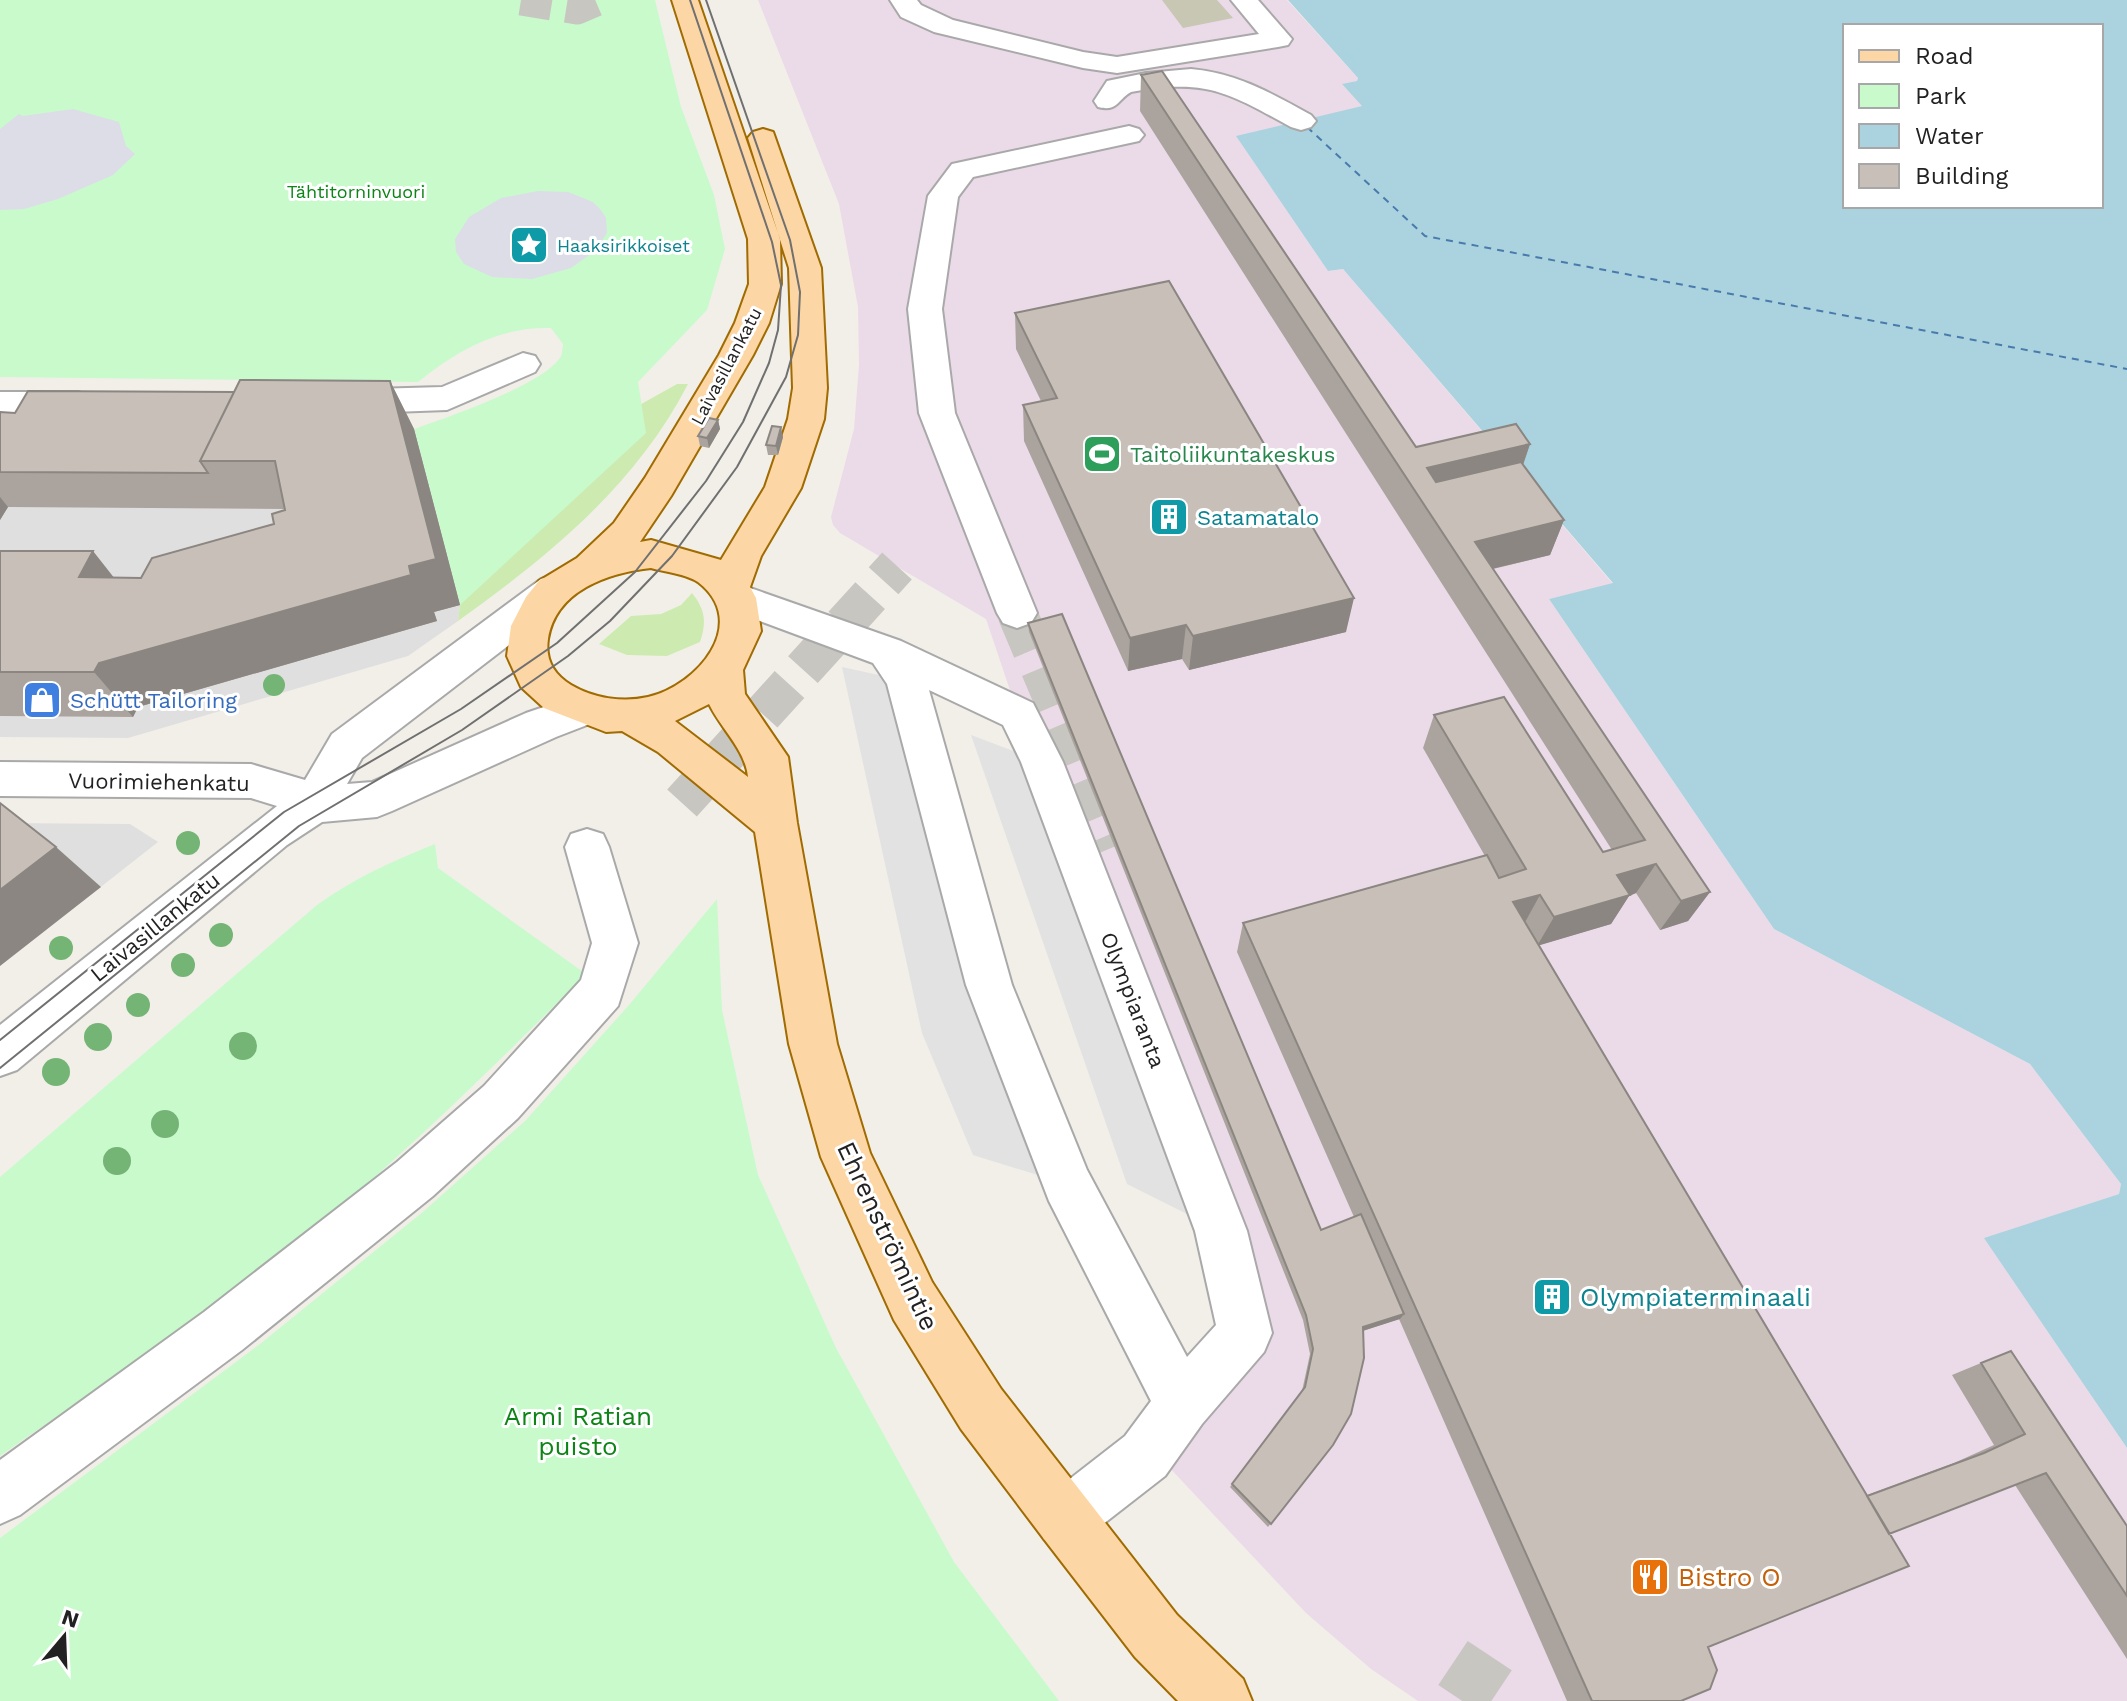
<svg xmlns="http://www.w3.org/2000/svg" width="2127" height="1701" viewBox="0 0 2127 1701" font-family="'Work Sans',sans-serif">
<rect width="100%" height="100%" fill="#f2efe9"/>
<path fill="#e0dfdf" d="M0 426 414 429 460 605 458 621 408 656 128 738 0 737Z
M0 823 130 824 158 842 0 966Z"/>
<path fill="#ebdbe8" d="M758 0H1287L1358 78 1357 81 1343 85 1363 106 1237 137 1328 271 1343 269 1613 584 1549 599 1774 929 2030 1064 2121 1184 2119 1194 1985 1238 2127 1448V1701H1418L1371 1669 1306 1613 1151 1448 1245 1333 1018 714 986 619 840 533 833 525 831 517 854 429 859 365 858 307 839 204Z"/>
<path fill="#c7c7b4" d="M1162 0H1217L1233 18 1183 28Z"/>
<path fill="#cdebb0" d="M677 384H688C636 485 549 556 458 621L460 605 627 412Z
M692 593C705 609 707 622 700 642L667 656 627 655 599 644 631 616 661 614 681 605Z"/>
<path fill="#c8facc" d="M0 0H655L681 107 714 195 725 249 707 310 638 382 646 433 460 605 414 429C445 418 546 384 561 356 562 355 563 345 563 344L551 328C501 326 457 350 418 382L0 377Z
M435 844 438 868 586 974C465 1096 340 1217 201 1318 135 1366 66 1409 0 1456V1177L317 905C355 878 392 861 435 844Z
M717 899 722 1010 758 1175 836 1348 954 1562 1059 1701H0V1538L260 1344 424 1211 525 1121 629 1005Z"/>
<path fill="#e2e2e2" d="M842 667 906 681 1067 1184 973 1155 922 1033Z
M971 735 1042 762 1221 1231 1127 1184Z"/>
<path fill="#dddde8" d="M73 109 119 122 126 146 135 154 113 175 58 199 24 209 0 210V129L19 114 23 116Z
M538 191 568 192 593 202 601 210 606 218 607 233 595 251 571 268 532 279 492 277 464 264 456 252 455 239 469 217 501 198Z"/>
<path fill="#aad3df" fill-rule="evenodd" d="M1288 0H2127V1448L1984 1238 2119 1194 2121 1184 2030 1064 1774 929 1549 599 1613 583 1343 269 1328 271 1236 136 1362 106 1342 84 1357 81 1358 78ZM1845 26H2101V206H1845Z"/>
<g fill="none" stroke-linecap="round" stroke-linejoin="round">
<path stroke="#4a7aab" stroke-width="2" stroke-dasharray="7 6" stroke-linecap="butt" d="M1307 127 1425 236 2127 369"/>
<path stroke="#c8c6c1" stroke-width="31" stroke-dasharray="31 15" stroke-linecap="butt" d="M521 0 577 9 598 0"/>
<path stroke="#c8c6c1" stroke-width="40" stroke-dasharray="40 20" stroke-linecap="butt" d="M1017 613 1116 846
M682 803 897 566"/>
<path stroke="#c8c6c1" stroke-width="53" stroke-dasharray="53 27" stroke-linecap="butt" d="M1453 1663 1510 1701"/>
<g stroke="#a9a9a9" stroke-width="4">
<path id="minor" d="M890 0H917L921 5 953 20 1083 52 1117 57 1259 34 1231 0H1258L1292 39 1288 45 1278 47 1117 73 1083 68 934 32 901 17Z
M1191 69C1237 73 1271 93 1311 115L1316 121 1311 127 1301 130 1291 127C1227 92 1206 78 1131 92 1117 100 1118 112 1098 107L1094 101 1107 81 1146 73Z
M1129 126 1139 129 1144 135 1139 141 973 177 958 197 942 309 955 413 1037 613 1031 623 1017 628 1003 623 997 613 919 413 908 309 928 196 952 164Z
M523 353 535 356 540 364 535 372 447 410 338 414 326 410 321 402 326 394 338 390 442 387Z
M0 392H78L90 396 95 404 90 412 78 416H0Z
M555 575 569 579 574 589 569 599 362 758 347 784 372 782 526 713 585 693 600 698 606 709 600 720 556 737 392 811 377 817 322 822 287 845 17 1070 0 1076V1025L277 806 251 798 0 796V762L251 764 305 780 332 734 541 579Z
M736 583 901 641 1033 703 1063 762 1247 1231 1272 1333 1264 1352 1202 1424 1165 1476 1084 1539 1064 1548 1044 1539 1035 1519 1044 1499 1125 1436 1151 1401 1049 1201 966 985 887 684 873 663 722 607 717 597 722 587ZM929 690 1003 725 1021 762 1195 1231 1216 1325 1187 1357 1087 1170 1012 985Z
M587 829 603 834 609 847 638 943 618 1006 518 1118 433 1196 242 1350 20 1515 0 1524V1460L204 1312 397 1162 484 1086 581 980 592 943 565 847 571 834Z"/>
</g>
<g stroke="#a06b00" stroke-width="4">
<path id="major" d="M672 0H698L780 239 781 284 769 323 753 355 671 496 640 542 651 540 721 560 765 487 788 419 793 388 789 268 748 138 753 132 763 129 773 132 821 268 827 388 824 419 801 488 761 556 750 587 756 598 761 631 743 670 745 694 788 757 797 823 837 1044 870 1153 932 1282 1001 1389 1177 1615 1243 1679 1252 1701H1178L1135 1657 1044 1539 961 1429 894 1320 821 1157 789 1044 755 832 658 752 622 731 606 732 544 708 521 687 507 656 511 626 526 597 539 581 577 558 614 523 645 478 719 355 735 323 749 284 748 239ZM651 568C665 572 686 574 698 582 751 623 697 686 648 697 622 703 593 698 571 685 553 674 545 659 548 639 556 590 608 573 651 568ZM709 704C721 729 745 749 748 777L675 721Z"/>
</g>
<use href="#minor" fill="#fff" fill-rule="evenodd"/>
<use href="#major" fill="#fcd6a4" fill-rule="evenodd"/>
<path stroke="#707070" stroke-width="2" d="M0 1040 284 812 461 709 557 643 635 572 706 481 743 422 769 363 778 330 781 285 772 242 690 0
M0 1068 299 826 462 730 568 656 610 621 672 556 737 467 786 377 798 335 800 292 790 240 706 0"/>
</g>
<g fill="#74b475">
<circle cx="274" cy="685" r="11"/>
<circle cx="188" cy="843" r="12"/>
<circle cx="221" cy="935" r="12"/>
<circle cx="61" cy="948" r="12"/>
<circle cx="183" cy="965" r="12"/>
<circle cx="138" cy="1005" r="12"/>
<circle cx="98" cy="1037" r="14"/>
<circle cx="243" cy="1046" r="14"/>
<circle cx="56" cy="1072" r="14"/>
<circle cx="165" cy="1124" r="14"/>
<circle cx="117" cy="1161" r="14"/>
</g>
<path fill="#aba49e" d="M1141 75 1416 447 1530 444 1523 464 1564 520 1550 555 1493 569 1710 892 1688 921 1660 930 1636 893 1629 896 1611 924 1539 945 1867 1495 1954 1463 1994 1445 1952 1375 1981 1363 2127 1526V1659L2015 1485 1889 1534 1708 1647 1681 1701H1567L1399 1319 1363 1331 1333 1445 1268 1527 1230 1487 1302 1391 1310 1354 1303 1320 1029 632 1028 623 1321 1230 1354 1217 1237 952 1243 923 1485 856 1423 748 1434 715 1603 852 1612 850 1140 111Z
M1015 313 1346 632 1189 670 1182 659 1128 671 1024 441 1023 405 1041 401 1016 349Z
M390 381 414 429 460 605 434 612 437 621 138 707 133 717 0 716V551L113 577 141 578 274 524 285 510V509L8 507 0 520V412L15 413 234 392Z
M718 420 720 429 709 448 700 446 698 436Z
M783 437 778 455H768L766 445Z"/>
<path fill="#8b8681" d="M390 381 414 429 460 605 434 612 437 621 138 707 133 717 94 672 99 663 409 566Z
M718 420 720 429 709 448 707 438Z
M781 427 783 437 778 455 776 446Z
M1530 444 1518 480 1422 502 1427 468Z
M0 497 8 507 0 520Z
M1564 520 1550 555 1470 574 1475 542Z
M93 551 130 598 79 577Z
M1354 598 1346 632 1189 670 1193 636Z
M1186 625 1182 659 1128 671 1130 638Z
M56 847 101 887 0 966V890Z
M1656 864 1636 893 1629 896 1611 924 1537 946 1554 917 1617 875Z
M1710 892 1688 921 1660 930 1681 901Z
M1540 895 1524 924 1513 902Z
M1404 1314 1400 1319 1359 1332 1363 1327Z"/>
<path fill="#c7bfb8" stroke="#8b8681" stroke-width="2" d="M1162 71 1416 447 1516 424 1530 444 1427 468 1436 482 1521 462 1564 520 1475 542 1710 892 1681 901 1656 864 1617 875 1630 895 1554 917 1540 895 1513 902 1909 1566 1708 1647 1717 1670 1710 1689 1681 1701H1592L1243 923 1487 855 1499 878 1526 869 1434 715 1504 697 1603 852 1645 840 1141 75Z
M1169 281 1354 598 1193 636 1186 625 1130 638 1023 405 1057 398 1015 313Z
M240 380 390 381 436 559 409 566 411 575 99 663 94 672H0V551H93L79 577 141 578 152 558 274 524 272 514 285 510 275 461H200Z
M28 391 234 392 200 461 208 473 0 472V412L15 413Z
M709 418 718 420 707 438 698 436Z
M772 426 781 427 776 446 766 445Z
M1062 614 1321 1230 1361 1214 1404 1314 1363 1327 1364 1358 1351 1414 1333 1445 1271 1524 1232 1484 1305 1387 1313 1349 1306 1315 1028 623Z
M0 803 56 847 0 890Z
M2011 1351 2127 1526V1596L2046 1473 1889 1534 1867 1496 1984 1453 2025 1434 1981 1363Z"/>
<defs>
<g id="sight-square" transform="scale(2)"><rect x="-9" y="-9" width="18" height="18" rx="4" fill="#0f9aa8" stroke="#fff"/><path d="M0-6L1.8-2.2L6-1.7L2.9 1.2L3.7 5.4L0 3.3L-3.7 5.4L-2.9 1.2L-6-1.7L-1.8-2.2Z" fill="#fff"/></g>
<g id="stadium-square" transform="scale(2)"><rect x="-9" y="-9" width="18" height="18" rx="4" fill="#2e9e5b" stroke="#fff"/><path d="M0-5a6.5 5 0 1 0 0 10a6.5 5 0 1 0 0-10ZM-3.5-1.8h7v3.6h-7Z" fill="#fff"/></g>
<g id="building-square" transform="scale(2)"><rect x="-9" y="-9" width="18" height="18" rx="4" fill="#0f9aa8" stroke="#fff"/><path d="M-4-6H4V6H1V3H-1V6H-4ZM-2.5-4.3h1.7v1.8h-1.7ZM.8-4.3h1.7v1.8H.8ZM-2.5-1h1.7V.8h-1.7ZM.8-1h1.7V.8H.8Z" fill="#fff"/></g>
<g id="shop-square" transform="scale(2)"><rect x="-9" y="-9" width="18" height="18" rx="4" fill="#3f7fe0" stroke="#fff"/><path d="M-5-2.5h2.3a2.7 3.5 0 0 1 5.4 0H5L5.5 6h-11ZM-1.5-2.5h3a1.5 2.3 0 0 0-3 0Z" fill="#fff"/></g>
<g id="restaurant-square" transform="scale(2)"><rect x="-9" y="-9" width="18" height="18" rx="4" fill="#e8710a" stroke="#fff"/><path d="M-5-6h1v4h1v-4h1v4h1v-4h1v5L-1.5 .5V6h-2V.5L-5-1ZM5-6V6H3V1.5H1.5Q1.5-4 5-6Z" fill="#fff"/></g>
</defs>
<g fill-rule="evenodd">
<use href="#sight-square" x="529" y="245"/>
<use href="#stadium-square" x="1102" y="454"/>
<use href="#building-square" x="1169" y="517"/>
<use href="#shop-square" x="42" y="700"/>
<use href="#building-square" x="1552" y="1297"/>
<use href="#restaurant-square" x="1650" y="1577"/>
</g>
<g text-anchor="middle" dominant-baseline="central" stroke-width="6" stroke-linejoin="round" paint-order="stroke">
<g font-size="18" fill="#0c8416" stroke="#fff">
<text x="356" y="191">Tähtitorninvuori</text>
</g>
<g font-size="18" fill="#0d838f" stroke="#fff" text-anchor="start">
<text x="557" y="245">Haaksirikkoiset</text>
</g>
<g font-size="18" fill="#222" stroke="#fff">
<text transform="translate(726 366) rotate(-62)">Laivasillankatu</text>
</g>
<g font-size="22" fill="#27864d" stroke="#fff" text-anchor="start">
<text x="1130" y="454">Taitoliikuntakeskus</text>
</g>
<g font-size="22" fill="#0d838f" stroke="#fff" text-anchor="start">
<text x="1197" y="517">Satamatalo</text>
</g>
<g font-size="22" fill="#366cbe" stroke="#fff" text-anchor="start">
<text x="70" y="700">Schütt Tailoring</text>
</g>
<g font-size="22" fill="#222" stroke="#fff">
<text transform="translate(159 782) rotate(1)">Vuorimiehenkatu</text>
<text transform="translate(155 927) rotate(-39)">Laivasillankatu</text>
<text transform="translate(1133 1000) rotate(69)">Olympiaranta</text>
</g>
<g font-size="26" fill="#222" stroke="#fff">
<text transform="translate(888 1236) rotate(65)">Ehrenströmintie</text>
</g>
<g font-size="26" fill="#0d838f" stroke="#fff" text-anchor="start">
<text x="1580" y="1297">Olympiaterminaali</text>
</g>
<g font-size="26" fill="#0c8416" stroke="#fff">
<text x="578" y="1416">Armi Ratian<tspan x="578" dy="30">puisto</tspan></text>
</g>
<g font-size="26" fill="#c56008" stroke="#fff" text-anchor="start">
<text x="1678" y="1577">Bistro O</text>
</g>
</g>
<rect x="1843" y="24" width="260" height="184" fill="#ffffff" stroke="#a7a7a7" stroke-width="2"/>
<rect x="1859" y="50" width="40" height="12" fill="#fcd6a4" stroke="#a7a7a7" stroke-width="2"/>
<text x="1915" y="64" font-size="24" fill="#222222">Road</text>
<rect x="1859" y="84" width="40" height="24" fill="#c8facc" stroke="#a7a7a7" stroke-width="2"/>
<text x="1915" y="104" font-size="24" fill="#222222">Park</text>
<rect x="1859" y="124" width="40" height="24" fill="#aad3df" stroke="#a7a7a7" stroke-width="2"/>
<text x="1915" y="144" font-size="24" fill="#222222">Water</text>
<rect x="1859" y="164" width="40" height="24" fill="#c7bfb8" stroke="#a7a7a7" stroke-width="2"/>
<text x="1915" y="184" font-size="24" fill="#222222">Building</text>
<g transform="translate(64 1637) rotate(19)" stroke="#ffffff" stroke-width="6" paint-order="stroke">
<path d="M0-6L14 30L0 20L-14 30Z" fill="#222222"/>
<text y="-12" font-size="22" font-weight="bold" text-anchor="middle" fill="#222222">N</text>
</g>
</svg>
